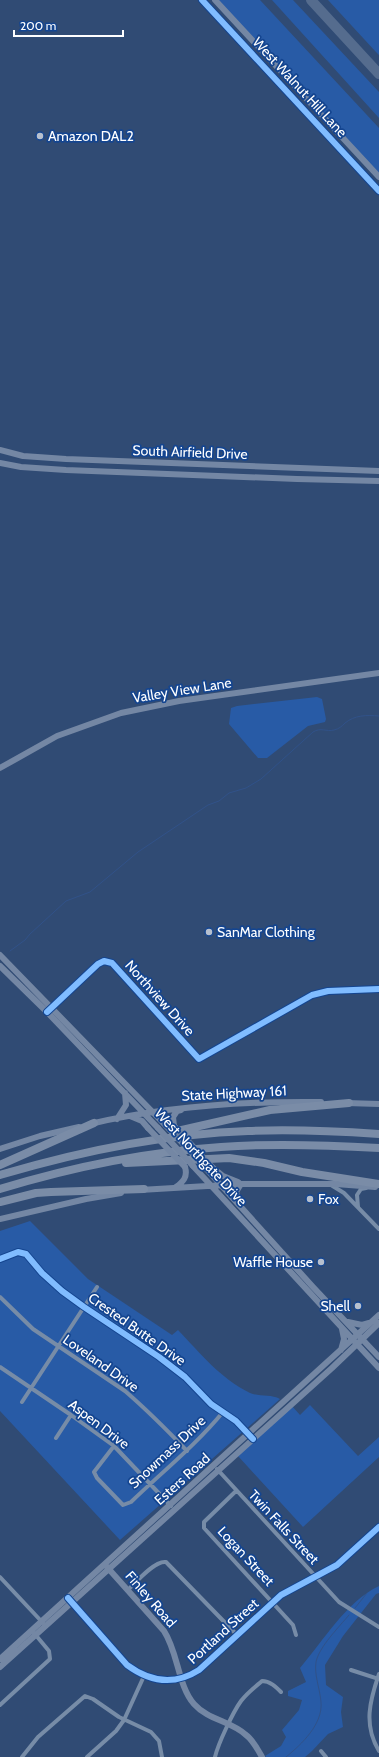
<svg xmlns="http://www.w3.org/2000/svg" width="379" height="1757" viewBox="0 0 379 1757" font-family="Cabin,sans-serif">
<rect width="100%" height="100%" fill="#304b74"/>
<path fill="#285ba6" d="M218 0H260L379 128V174Z
M272 0H293L379 92V118Z
M328 0H379V55L376 52Z
M317 697 322 699 326 719 325 722 308 726 267 758H258L229 724 231 708 237 706Z
M30 1221 88 1279 172 1335 178 1330C201 1354 220 1378 250 1393 259 1397 271 1394 280 1399L120 1540 0 1411V1231Z
M310 1405 358 1456 379 1437V1457L303 1527 238 1456 292 1406 300 1415Z
M379 1586V1593L376 1594 343 1636 325 1665 326 1685 343 1697 341 1712 343 1727 328 1734 312 1751 305 1757H266L265 1756 281 1746 286 1737 282 1730 299 1710 302 1700 288 1696V1691L306 1682 300 1668C323 1641 347 1601 379 1586Z"/>
<g fill="none" stroke-linecap="round" stroke-linejoin="round">
<path stroke="#305289" stroke-width="1" d="M10 951 25 940 30 934 66 901 90 892 138 852 208 805 219 801 229 793 246 788 261 779 313 732C321 727 326 732 334 730 339 729 342 726 345 723 355 715 366 715 379 716
M355 1608 367 1593
M286 1757C302 1744 323 1724 321 1702 320 1689 314 1675 316 1662 319 1647 339 1627 349 1615"/>
<path stroke="#556c8e" stroke-width="10" d="M311 0 379 74"/>
<path stroke="#778ca7" stroke-width="4" d="M50 1009 98 964 104 961 112 963 199 1059 312 995 328 991 379 989
M331 1185 344 1193 379 1229
M358 1207 357 1195 361 1189 366 1188
M0 1259 18 1252 26 1254 42 1273 62 1291 84 1307 159 1357 185 1377 211 1404 236 1421 253 1439
M0 1297 33 1329 125 1391C147 1410 167 1430 187 1451
M0 1367 71 1415 114 1446 171 1506
M22 1402 97 1287
M56 1438 71 1415
M114 1446 94 1472 97 1478 123 1505 131 1502C162 1472 196 1445 223 1412
M217 1469 339 1602 379 1627
M236 1491 204 1522V1528L293 1625 296 1635
M0 1577 43 1623
M128 1590C136 1582 155 1560 166 1562L237 1635
M68 1598 127 1665C150 1682 174 1686 199 1670L281 1595 337 1565 379 1527
M351 1670 379 1679
M379 1674C370 1700 363 1725 379 1751
M0 1705 50 1659 49 1651 34 1633
M321 1751 326 1757
M22 1757 38 1737 85 1696 93 1699 119 1717 151 1732 159 1741 162 1757
M87 1757 116 1731 124 1720 144 1676
M215 1757C218 1744 233 1712 241 1701 247 1693 255 1687 262 1681 270 1681 276 1687 281 1692"/>
<path stroke="#7487a4" stroke-width="6" d="M202 0 379 191
M215 0 379 177
M0 450 23 456 66 459 379 471
M0 463 21 467 66 470 297 479 379 481
M0 768 57 736 121 713 179 701 379 673
M0 955 172 1132
M0 966 47 1012 158 1128
M346 1103 379 1104
M130 1116 142 1121 148 1128
M117 1119 126 1105 125 1093
M90 1124C166 1106 244 1101 321 1102
M174 1126 173 1117 177 1111 181 1110
M0 1149 40 1136 79 1127
M202 1164 313 1287 379 1357
M193 1166 379 1368
M212 1167 223 1176 238 1182
M176 1187C183 1182 188 1177 185 1167
M140 1190 241 1184H336L375 1187
M239 1202 236 1192 241 1184
M0 1219 86 1199 121 1193
M348 1322 362 1325 369 1323
M341 1350 344 1339 342 1329
M107 1567 164 1631C178 1652 178 1686 194 1704 208 1720 231 1721 246 1735 253 1740 258 1750 262 1757
M0 1659 379 1315
M0 1667 332 1368 379 1323"/>
<path stroke="#7a8ca7" stroke-width="8" d="M173 1132 270 1110 349 1103
M126 1163 229 1158 264 1163 302 1172 379 1184
M0 1165 94 1123
M0 1175C81 1151 164 1134 248 1131 292 1129 335 1131 379 1134
M0 1189C72 1167 146 1152 221 1147 274 1143 326 1145 379 1148
M0 1202 36 1193 51 1192 144 1189"/>
<path stroke="#7487a4" stroke-width="6" d="M174 1126 212 1167
M148 1128 185 1167
M158 1128 193 1166
M172 1132 202 1164"/>
<g stroke="#144590" stroke-width="8">
<path id="cycleway" d="M202 0 379 191
M47 1012 98 964 104 961 112 963 199 1059 312 995 328 991 379 989
M0 1259 18 1252 26 1254 42 1273 62 1291 84 1307 159 1357 185 1377 211 1404 236 1421 253 1439
M68 1598 127 1665C150 1682 174 1686 199 1670L281 1595 337 1565 379 1527"/>
</g>
<use href="#cycleway" stroke="#80bcff" stroke-width="6"/>
</g>
<g fill="#b7c0ce" stroke="#144590" stroke-width="1.5">
<circle cx="40" cy="136" r="4"/>
<circle cx="209" cy="932" r="4"/>
<circle cx="310" cy="1199" r="4"/>
<circle cx="321" cy="1262" r="4"/>
<circle cx="358" cy="1306" r="4"/>
</g>
<g text-anchor="middle" dominant-baseline="central" stroke-width="3.5" stroke-linejoin="round" paint-order="stroke">
<g font-size="14" fill="#fff" stroke="#144590">
<text transform="translate(300 87) rotate(47)">West Walnut Hill Lane</text>
<text transform="translate(190 452) rotate(2)">South Airfield Drive</text>
<text transform="translate(182 690) rotate(-9)">Valley View Lane</text>
<text transform="translate(160 998) rotate(48)">Northview Drive</text>
<text transform="translate(234 1093) rotate(-3)">State Highway 161</text>
<text transform="translate(201 1157) rotate(47)">West Northgate Drive</text>
<text transform="translate(137 1329) rotate(35)">Crested Butte Drive</text>
<text transform="translate(101 1363) rotate(35)">Loveland Drive</text>
<text transform="translate(99 1424) rotate(37)">Aspen Drive</text>
<text transform="translate(167 1452) rotate(-43)">Snowmass Drive</text>
<text transform="translate(182 1479) rotate(-42)">Esters Road</text>
<text transform="translate(284 1527) rotate(47)">Twin Falls Street</text>
<text transform="translate(246 1556) rotate(47)">Logan Street</text>
<text transform="translate(151 1599) rotate(49)">Finley Road</text>
<text transform="translate(223 1631) rotate(-42)">Portland Street</text>
</g>
<g font-size="14" fill="#fff" stroke="#144590" text-anchor="start">
<text x="48" y="136">Amazon DAL2</text>
<text x="217" y="932">SanMar Clothing</text>
<text x="318" y="1199">Fox</text>
<text x="313" y="1262" text-anchor="end">Waffle House</text>
<text x="350" y="1306" text-anchor="end">Shell</text>
</g>
</g>
<path d="M14 30v6h109v-6" fill="none" stroke="#ffffff" stroke-width="2"/>
<text x="20" y="30" font-size="12" fill="#ffffff" stroke="#144590" stroke-width="3" paint-order="stroke">200 m</text>
</svg>
